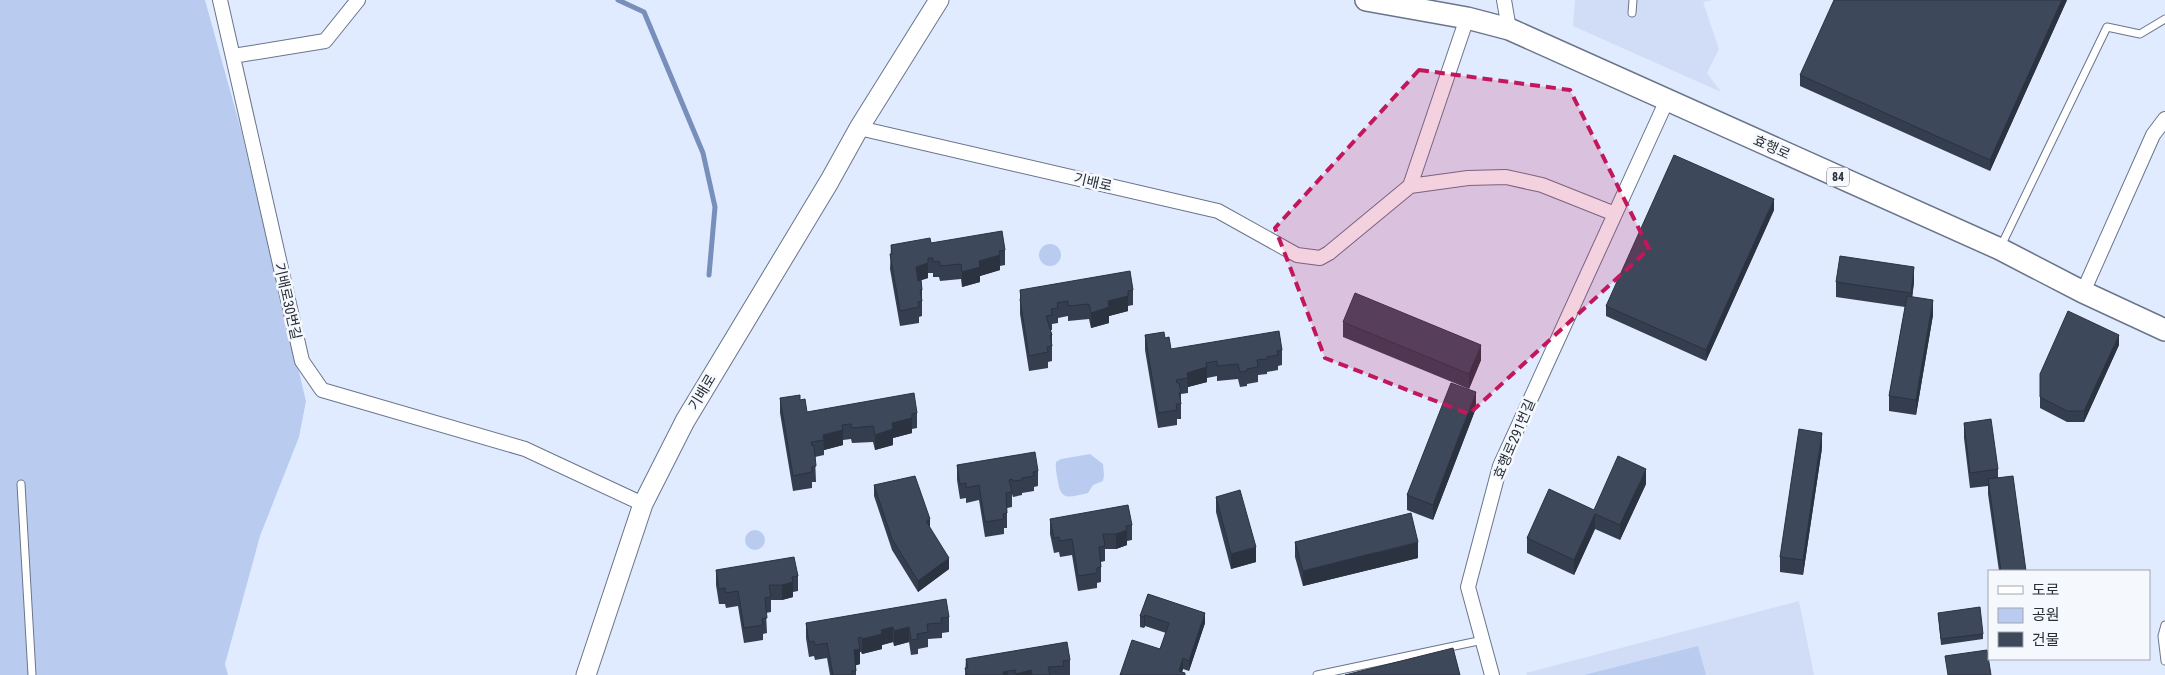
<svg xmlns="http://www.w3.org/2000/svg" width="2165" height="675" viewBox="0 0 2165 675" font-family="'Roboto Condensed','Noto Sans KR',sans-serif">
<rect width="100%" height="100%" fill="#e0ebff"/>
<path fill="#d1ddf6" d="M1575 0H1714L1703 2 1719 49 1707 73 1721 92 1573 26Z
M1799 601 1814 675H1527L1526 673Z"/>
<path fill="#b9ccf0" d="M0 0H205L241 130 306 401 299 437 260 536 225 664 228 675H0Z
M1039 255a11 11 0 1 1 22 0a11 11 0 1 1-22 0Z
M1090 454 1103 464 1104 475 1103 481 1093 485 1088 493C1072 496 1061 503 1058 482 1057 475 1055 468 1056 462L1061 459Z
M745 540a10 10 0 1 1 20 0a10 10 0 1 1-20 0Z
M1698 646 1706 675H1584Z"/>
<g fill="none" stroke-linecap="round" stroke-linejoin="round">
<path stroke="#778fba" stroke-width="5" d="M618 0 644 12 703 153 715 207 709 275"/>
<g stroke="#6a758b" stroke-width="9">
<path id="lane" d="M1632 13 1633 0
M2001 246 2107 27 2140 34 2165 19
M21 484 32 675
M2165 625 2162 636 2165 661
M1317 675 1483 640"/>
</g>
<g stroke="#6a758b" stroke-width="16">
<path id="street" d="M220 0 302 361 322 390 525 449 643 504
M1504 0 1509 29
M233 56 325 41 358 0
M859 128 1218 211 1297 255 1320 258 1329 253 1410 186 1468 178 1506 177 1542 185 1615 214
M1410 186 1467 18
M2083 292 2153 135 2165 119
M1492 675 1468 587 1500 466 1667 100"/>
</g>
<g stroke="#6a758b" stroke-width="21">
<path id="secondary" d="M586 675 643 504 685 421 829 182 859 128 939 0"/>
</g>
<g stroke="#6a758b" stroke-width="24">
<path id="primary" d="M1366 0 1467 18 1509 29 2000 249 2083 292 2165 330"/>
</g>
<use href="#lane" stroke="#fff" stroke-width="7"/>
<use href="#street" stroke="#fff" stroke-width="14"/>
<use href="#secondary" stroke="#fff" stroke-width="19"/>
<use href="#primary" stroke="#fff" stroke-width="21"/>
</g>
<path fill="#343e4e" d="M2067 0 1990 171 1800 86V75Z
M1774 210 1706 361 1606 316V306Z
M931 243 1005 250V265L1000 266V270L980 276V282L962 287 961 279 940 281 939 277H933V273H928V278L921 280 922 290V316L919 317V323L900 326 890 269 891 245Z
M1836 282H1914L1912 297 1933 315 1916 415 1889 411V396L1905 307 1836 297Z
M1020 290H1133V305L1128 306V311L1109 316V323L1091 328 1089 319 1068 321V316L1058 318V323L1052 324V330H1050L1052 335V361L1048 362V368L1029 371 1020 314Z
M1343 322 1481 360 1469 389 1343 337Z
M1145 335 1165 338 1171 349 1282 350V365L1278 366V370L1267 372V374L1258 375V382L1247 384V386L1240 387 1238 379 1217 381V376L1207 378V382L1188 387V393L1181 394V419H1177V425L1158 428 1145 350Z
M2119 345 2084 422H2067L2040 408V374Z
M780 398 800 400 807 412 917 413V428L912 429V433L893 438V445L875 450 873 442 852 443 851 439 843 440V445L824 450V455L815 457 816 482H812V488L793 491 780 413Z
M1476 408 1433 520 1407 510V495Z
M1964 423 1998 469V478L2026 571H1999L1988 494V486L1970 488 1964 438Z
M1822 448 1803 575 1780 572V557Z
M957 465 1038 471V486L1034 487V491L1022 493V495L1013 497 1012 494V507L1007 508V528H1004V534L985 537 979 500 966 503V498L960 499 957 480Z
M1646 484 1620 540 1595 529 1574 575 1527 553V538L1594 510Z
M874 485 949 569 918 592 892 550 874 496Z
M1216 497 1256 562 1231 569 1216 512Z
M1050 519 1132 525V540L1127 541V545L1116 549H1105V561L1101 562V582L1097 583V588L1078 591 1072 555 1060 557 1059 552 1054 553 1050 534Z
M1295 542 1418 558 1303 586 1295 557Z
M716 570 798 576V591L793 592V597L782 600H771V612L766 613 767 633 763 634V640L744 643 738 606 726 608 725 604H719L716 585Z
M1148 594 1205 623 1189 671 1183 669 1182 672 1185 675H1120L1160 649 1166 633 1145 626 1144 628 1140 627V616Z
M1938 613 1983 634V639L1941 645Z
M949 617V632L942 633V638L928 639V647L918 649V654L911 655 909 642 894 646 893 642 882 645V649L862 654 861 652H860V664L856 665V675H830L827 658 815 660 814 656 809 657 806 638V623Z
M966 659 1070 660V675H965Z"/>
<path fill="#2b3240" d="M2062 0H2067L1990 171V160Z
M1774 199V210L1706 361V350Z
M1000 255V270L980 276V282L962 287V272L979 261Z
M928 263V278L916 282V267Z
M1914 267V282L1911 308V293Z
M1128 296V311L1109 316V323L1091 328V313L1108 301Z
M1933 300V315L1916 415V400Z
M2119 335V345L2084 422V411Z
M1481 345V360L1469 389V374Z
M1207 367V382L1188 387 1187 373Z
M1476 392V408L1433 520V505Z
M912 418V433L893 438V445L875 450V435L892 423Z
M843 430V445L824 450 823 435Z
M1822 433V448L1803 575V560Z
M1646 469V484L1620 540V525Z
M1595 514V529L1574 575V560Z
M930 519V530L926 521Z
M1127 530V545L1116 549V534Z
M1418 542V558L1303 586V571Z
M1256 547V562L1231 569V554Z
M949 558V569L918 592V581Z
M793 582V597L782 600V585Z
M1205 613V623L1189 671V661Z
M1145 615V626L1144 628V617Z
M893 627V642L882 645V649L862 654V639L881 630Z
M909 627V642L894 646V631Z
M860 649V664L854 666V650Z
M1183 658V669L1181 675 1179 671Z
M1031 670V675H1016V674Z
M1008 671V675H1003V672Z"/>
<path fill="#3d485b" stroke="#2b3240" d="M1834 0H2062L1990 160 1800 75Z
M1674 155 1774 199 1706 350 1606 306Z
M1002 231 1005 250 999 251 1000 255 979 261 980 267 962 272 961 264 940 266 939 261 933 262V258H928V263L916 267 918 281 921 280 922 290H920L922 301 918 302 919 307 900 311 890 254H892L891 245 930 238 931 243Z
M1840 256 1914 267 1911 293 1836 282Z
M1130 271 1133 290 1128 291V296L1108 301 1109 307 1091 313 1089 304 1068 306V301L1057 303 1058 308 1051 309 1052 315 1046 316 1052 335H1050L1052 346 1047 347 1048 352 1029 356 1020 299H1021L1020 290Z
M1355 293 1481 345 1469 374 1343 322Z
M1907 296 1933 300 1916 400 1889 396Z
M2068 311 2119 335 2084 411H2067L2040 397V374Z
M1279 331 1282 350 1277 351 1278 355 1267 357V359L1257 360 1258 367 1247 369V371L1240 372 1238 364 1217 366V361L1206 363 1207 367 1187 373 1188 378 1176 380 1177 383H1179L1181 392 1179 393 1181 404H1176L1177 410 1158 413 1145 335 1164 332 1165 338 1169 337 1171 349Z
M1451 383 1476 392 1433 505 1407 495Z
M914 393 917 413 912 414V418L892 423 893 429 875 435 873 426 852 428 851 424 842 425 843 430 823 435 824 440 811 442 812 446 814 445 816 466 812 467V472L793 476 780 398 800 395V400L805 399 807 412Z
M1991 419 1998 469 1970 473 1964 423Z
M1799 429 1822 433 1803 560 1780 557Z
M1035 452 1038 471 1033 472 1034 476 1022 478V480L1013 481 1012 479 1009 480 1012 492 1006 493 1007 513 1003 514 1004 519 985 522 979 485 966 488V483L960 484 957 465Z
M1618 456 1646 469 1620 525 1595 514 1574 560 1527 538 1549 489 1594 510Z
M915 476 930 519 926 521 949 558 918 581 892 539 874 485Z
M2013 476 2026 571H2001L1988 479Z
M1240 490 1256 547 1231 554 1216 497Z
M1128 505 1132 525 1126 526 1127 530 1116 534H1103L1105 546 1099 547 1101 567 1097 568V573L1078 576 1072 539 1060 541 1059 537 1054 538 1050 519Z
M1411 513 1418 542 1303 571 1295 542Z
M794 557 798 576 792 577 793 582 782 585H769L771 597 765 598 767 618 762 619 763 625 744 628 738 591 726 593 725 588 719 589 716 570Z
M1148 594 1205 613 1189 661 1183 658 1179 671 1185 673V675H1120L1132 640 1160 649 1169 623 1145 615 1144 617 1140 616Z
M946 599 949 617 941 618 942 623 927 624 928 632 917 634 918 639 911 640 909 627 894 631 893 627 881 630 882 634 862 639 861 637 858 638 860 649 854 650 856 671H852V675H833L827 643 815 645 814 641 809 642 806 623Z
M1980 607 1983 634 1941 639 1938 613Z
M1067 642 1070 660 1063 661 1064 666 1048 667 1050 675H1032L1031 670 1016 674 1015 670 1003 672 1004 675H967L965 668H968L966 659Z
M1453 648 1460 675H1345Z
M1987 650 1991 675H1948L1945 656Z"/>
<path fill="#c2185b" fill-opacity="0.2" stroke="#c2185b" stroke-width="4" stroke-dasharray="10 6" stroke-linejoin="round" d="M1419 70 1570 90 1649 249 1469 414 1325 358 1275 228Z"/>
<g text-anchor="middle" dominant-baseline="central" stroke-width="5" stroke-linejoin="round" paint-order="stroke">
<rect fill="#f5f8fd" stroke="#666b72" stroke-width="1" x="1827" y="167.5" width="22" height="19" rx="4"/>
<g font-size="12" font-weight="bold" fill="#292e37">
<text x="1838" y="177">84</text>
</g>
<g font-size="14" fill="#292e37" stroke="#f5f8fd">
<text transform="translate(1772 147) rotate(24)">효행로</text>
<text transform="translate(1093 182) rotate(13)">기배로</text>
<text transform="translate(288 301) rotate(77)">기배로30번길</text>
<text transform="translate(702 392) rotate(-59)">기배로</text>
<text transform="translate(1514 439) rotate(-67)">효행로291번길</text>
</g>
</g>
<rect x="1988" y="570" width="162" height="90" fill="#f5f8fd" stroke="#a3a7ae"/>
<rect x="1998" y="586" width="25" height="8" fill="#ffffff" stroke="#a3a7ae"/>
<text x="2032" y="595" font-size="15" fill="#292e37">도로</text>
<rect x="1998" y="608" width="25" height="15" fill="#b9ccf0" stroke="#a3a7ae"/>
<text x="2032" y="620" font-size="15" fill="#292e37">공원</text>
<rect x="1998" y="632" width="25" height="15" fill="#3d485b" stroke="#a3a7ae"/>
<text x="2032" y="645" font-size="15" fill="#292e37">건물</text>
</svg>
